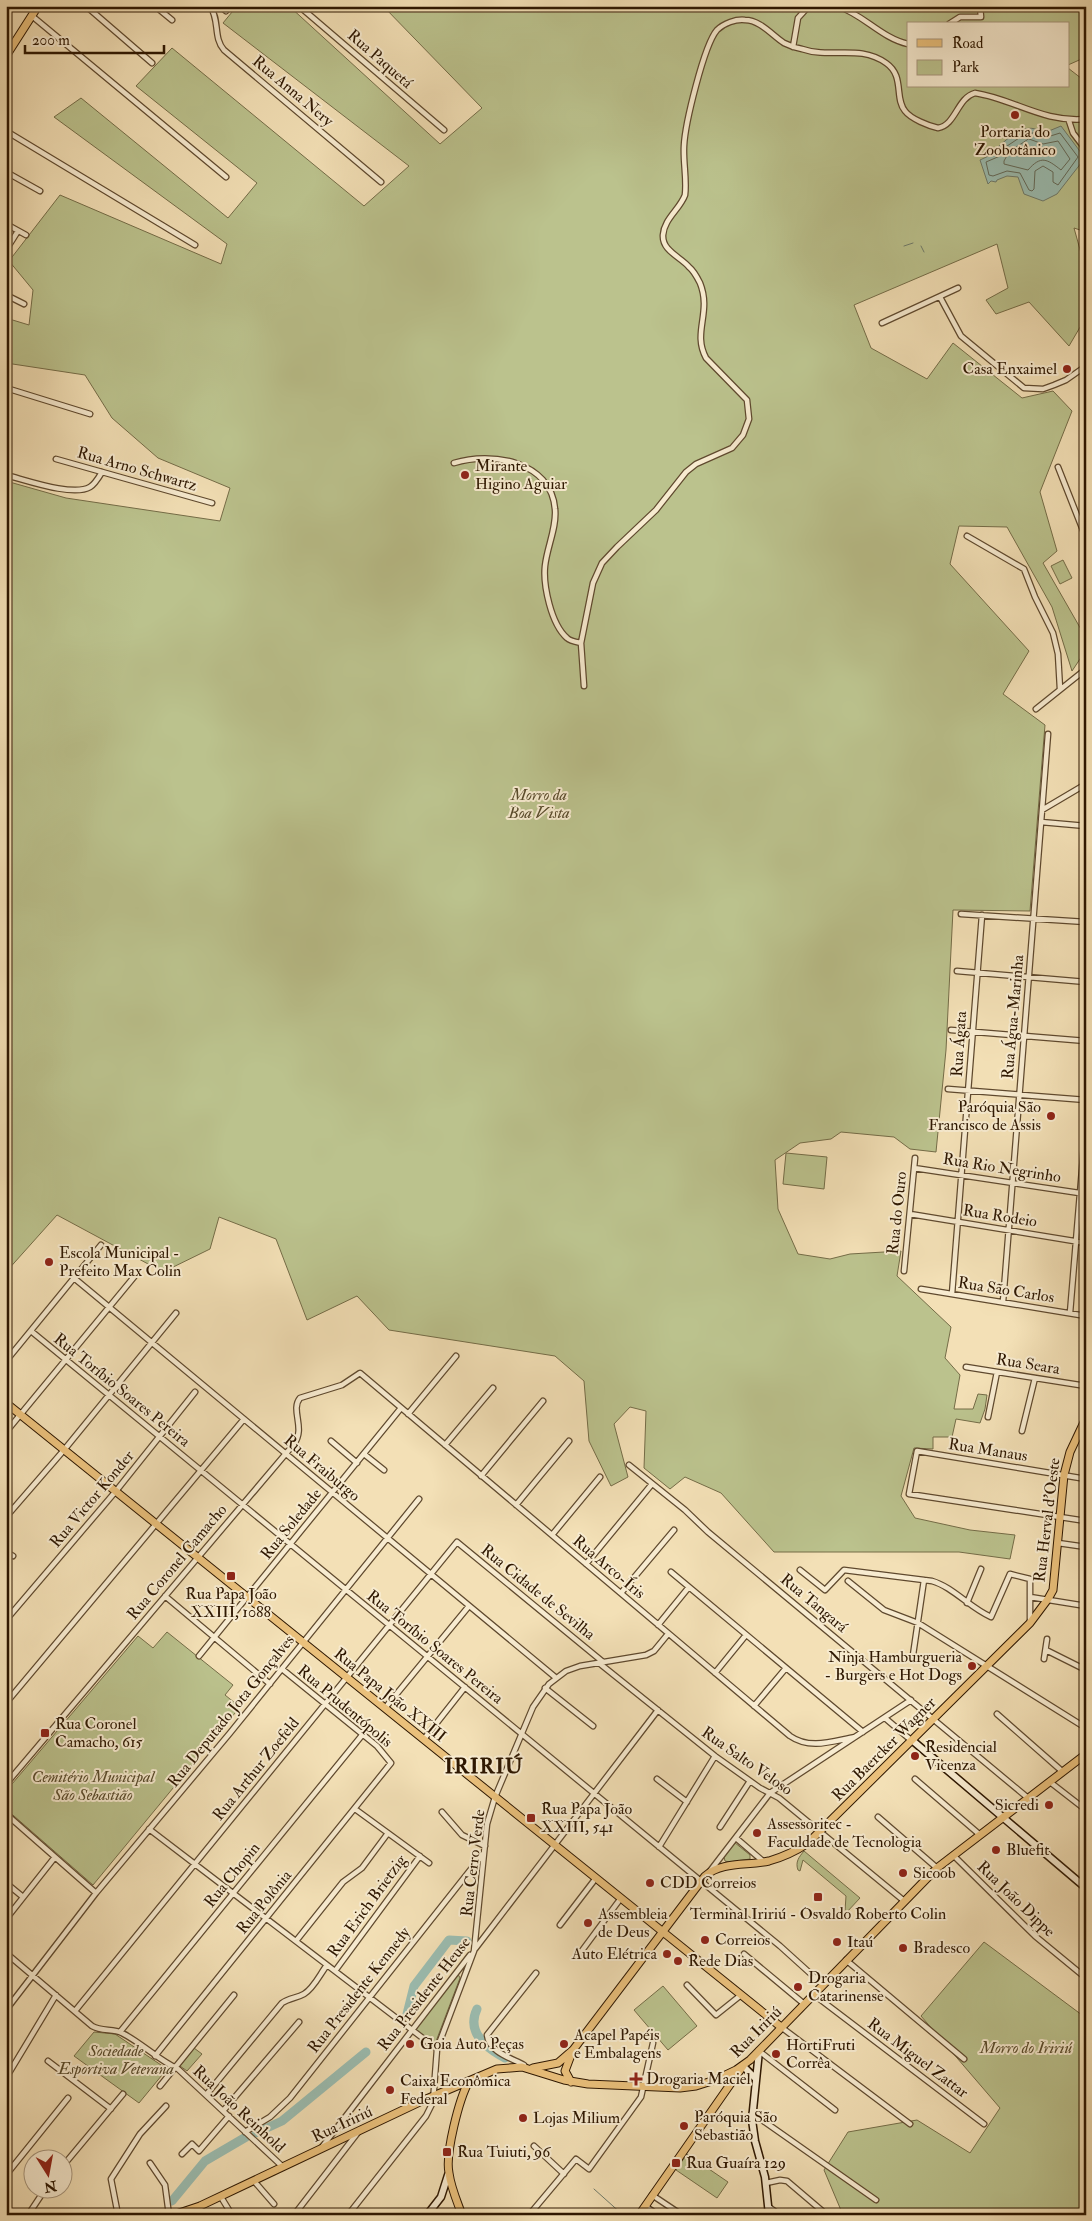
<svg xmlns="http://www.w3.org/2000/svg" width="1092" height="2221" viewBox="0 0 1092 2221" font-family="'IM FELL Double Pica',serif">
<rect width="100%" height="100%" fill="#f3e0b6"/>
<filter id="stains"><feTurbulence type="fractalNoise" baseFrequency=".004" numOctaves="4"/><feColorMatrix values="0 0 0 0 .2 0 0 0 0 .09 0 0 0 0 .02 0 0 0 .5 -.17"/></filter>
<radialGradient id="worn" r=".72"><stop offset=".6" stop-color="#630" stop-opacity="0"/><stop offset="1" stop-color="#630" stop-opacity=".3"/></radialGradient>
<path fill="#bbc28d" stroke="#746c47" d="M237 6H289L440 144 482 108 383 6H1086V57L1068 65V24H908V86H1068V68L1086 82V232L1074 228 1086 271V317L1069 346 1029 302 996 314 986 300 1008 288 997 244 854 305 871 348 927 379 953 343 1022 398 1053 391 1072 411 1040 492 1057 551 1043 563 1086 638V650L1072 671 1052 607 1007 527 959 526 950 564 1029 651 1003 694 1045 725 1030 911 953 910 946 1050 936 1152 910 1149 894 1137 841 1132 831 1139 800 1143 775 1160 778 1209 798 1254 830 1259 850 1254 901 1251 897 1276 951 1327 945 1358 960 1375 954 1409H973L978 1394 987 1395 985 1409 980 1423 956 1419 952 1437H933V1449L914 1448 901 1496 915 1518 970 1530 1015 1535 1010 1559 959 1552H774L721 1493 685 1477 670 1489 644 1468 646 1411 630 1407 614 1424 628 1477 611 1486 589 1441 584 1381 555 1356 389 1330 357 1296 307 1320 276 1239 219 1217 210 1249 163 1272 57 1215 6 1272V481L66 498 220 521 230 488 158 458 112 418 85 375 6 363V318L29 325 33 290 9 261 60 195 221 264 227 244 54 117 81 98 228 218 257 183 136 86 172 48 364 206 409 166 223 23Z
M1063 560 1072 578 1060 584 1051 566Z
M786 1153 827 1157 824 1189 783 1184Z
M167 1632 233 1685 225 1695 240 1707 93 1885 6 1809V1791L138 1636 153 1648Z
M734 1842 750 1855V1859L729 1862 725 1861 724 1857Z
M804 1851 860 1898 846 1913 845 1911 846 1896 803 1860 800 1871 798 1870C795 1862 799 1857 804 1851Z
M984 1942 1086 2018V2215H843L824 2170 848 2132 917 2120 970 2153 1000 2108 921 2016Z
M458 1974 460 1978 435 2044 417 2031 416 2028Z
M663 1986 697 2026 668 2050 634 2010Z
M94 2032 115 2034 167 2069 139 2103 74 2056Z
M194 2048 202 2054 187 2071 180 2066Z
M687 2154 728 2182 717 2198 676 2170Z"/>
<path fill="#9bbdb1" stroke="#6f7b6b" d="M1061 126 1085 158 1057 194 1043 201 1024 194 1018 177 1007 176 997 180 996 182 991 181 988 184 980 160 997 152 998 147C1013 134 1026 121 1044 133Z"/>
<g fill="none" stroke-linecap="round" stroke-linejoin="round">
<path stroke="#646a59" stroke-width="1" d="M1027 133H1034L1044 138 1060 133 1078 157 1058 185 1053 182V172L1043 166 1035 171 1034 189 1032 191 1029 190 1020 173 1007 171 993 176 989 175 986 162 1000 156 1003 149Z
M1029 139 1043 144 1058 141 1070 159 1061 170C1047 159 1041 155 1028 170L1004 164V161L1009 152Z"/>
<path stroke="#6f7b6b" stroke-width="1" d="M904 246 913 243
M921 246 924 252
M594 2189 623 2215"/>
<path stroke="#9bbdb1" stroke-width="9" d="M477 2009C466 2032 486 2048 505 2058
M407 2014 414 1986 449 1940 467 1941
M256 2133 282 2121 366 2052
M172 2201 205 2161 246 2137"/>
<g stroke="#5f492e" stroke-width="7">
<path id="street" d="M86 6 152 63
M155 6 172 20
M210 6C220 20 213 38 224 50L381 182
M220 6 226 11
M299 6 444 130
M837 6C863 14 881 38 908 44
M32 16 226 177
M949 24 960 17H981L980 6
M793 47 798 18 809 6
M1069 121 1073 133 1086 150
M6 131 195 245
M6 172 40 191
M6 224 26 235
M6 250 18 231
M6 295 24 304
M940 297 961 336 1024 388 1043 389 1054 385 1066 380 1086 366
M882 323 958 288
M6 388 90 414
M56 459 212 503
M454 463C491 451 551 461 555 509 557 527 547 547 545 566 543 585 551 624 567 638 570 641 576 642 581 643L593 583 602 563 617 547 656 510 686 472 696 464 732 448 743 435 749 419 747 400 706 358C692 332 712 313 700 283 697 277 694 271 689 267 681 257 662 251 663 235 664 219 680 209 685 195 687 179 683 162 684 146 685 124 704 45 717 30 724 23 736 19 745 20 760 20 772 35 784 43 790 46 796 48 802 49 831 59 859 44 886 63 905 76 894 98 905 111 911 119 929 126 938 128 956 125 957 98 975 93 1014 99 1043 123 1086 119
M1058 467 1086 538
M6 475C26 480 73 497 90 487 95 484 99 477 102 472
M967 536 1024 569 1035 597 1053 633 1058 654 1060 689
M581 643 584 686
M1036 709 1086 669
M1042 810 1086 784
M1041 822 1086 826
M961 914 1086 922
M957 971 1086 982
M951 1030 1086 1041
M948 1089 1086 1100
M914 1168 1086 1194
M910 1214 1086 1243
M904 1271 915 1158
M74 1278 555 1677
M921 1289 1086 1316
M952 1294 982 915
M1003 1302 1048 734
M1070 1313 1086 1121
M31 1331 780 1946 822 1984
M6 1361 101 1245
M966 1367 1086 1386
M408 1414 456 1356
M988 1417 997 1372
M1022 1431 1035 1378
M6 1432 134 1277
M331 1441 357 1463
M445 1445 493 1388
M364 1454 384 1470
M629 1465 685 1510 708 1532 1028 1798
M481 1476 543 1401
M1086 1479 917 1451 909 1494 1086 1521
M516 1505 569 1441
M6 1517 64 1450 176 1313
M552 1535 600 1477
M1058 1543 1086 1547
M6 1552 13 1556
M586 1564 652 1484
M800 1570 825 1590 844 1570 932 1581C953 1587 970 1608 991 1617L1010 1574 1030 1579V1597L1086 1606
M671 1572 863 1732
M848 1581 884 1610 918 1623 1086 1728
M621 1593 674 1530
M165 1596 270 1684
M967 1603 981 1569
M6 1620 116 1491 195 1392
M1030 1623V1597
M658 1625 689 1587
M1046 1650 1086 1670
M913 1655 924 1580
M199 1656 401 1408
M1044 1659 1047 1639
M599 1663 715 1756 760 1788 779 1798 903 1900
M715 1673 746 1635
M545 1688 593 1726
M6 1703 244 1419
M754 1706 786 1668
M385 1708 469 1606
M997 1714 1063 1772
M885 1718 912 1741
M424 1739 465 1687
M657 1779 687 1802
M915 1779 979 1834
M1050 1782 1086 1810
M6 1784 294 1444C306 1428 290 1410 300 1398L342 1385 360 1373 790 1736C810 1750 833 1741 855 1737
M355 1809 429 1863
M442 1812 462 1835 485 1846
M6 1814 96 1893
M878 1817 937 1868
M720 1827 750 1781
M149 1829 437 2049
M736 1838 764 1862
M659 1847 715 1756
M953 1855 1035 1936 1086 1978
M710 1871 770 1793 911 1700
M6 1883 23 1897
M6 1919 55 1857
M560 1925 596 1878
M296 1941 343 1882 362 1868 388 1833
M475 1949 658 1710
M6 1953 92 2026C102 2032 113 2028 122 2033 142 2043 158 2060 178 2069L283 2167
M744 1954 803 2003
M578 1956 621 1898
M846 1960 964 2059
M335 1971 420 1856
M687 1985 716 2015 741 1995
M813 1994 984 2124
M6 2010 96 1893 230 1733 419 1499
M75 2011 457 1542 603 1662
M781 2027 910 2124
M120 2032 363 1734
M759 2051 835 2110
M155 2056 391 1763 377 1746 282 1669
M48 2061 111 2109
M524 2065C511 2058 489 2052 487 2035L536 1973
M6 2078 56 1995
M160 2086 234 1995
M206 2095 282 2003C289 1998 297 1998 304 1994 314 1988 320 1974 327 1965
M223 2111 299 2022
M752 2113 876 2200
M245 2132 270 2117 290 2098 483 1854
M534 2146 564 2174
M322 2147 470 1955
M182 2154 192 2144 199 2151 229 2116
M150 2163 165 2185 169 2215
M62 2167 123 2094
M6 2175 68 2098
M254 2181 274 2204
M766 2183 780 2180 787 2181 827 2215
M652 2195 682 2215
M221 2197 232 2215
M645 2206 658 2215
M769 2207 780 2215
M394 2213 397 2215
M28 2215 46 2188
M118 2215 111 2179 140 2134 166 2106
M294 2215 359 2131
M348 2215 426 2116 433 2102 437 2049 474 1951 487 1824 495 1797 533 1707 549 1684 566 1671 580 1666 646 1655 654 1651 668 1634
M529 2215 576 2159 589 2169 641 2097 653 2043"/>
</g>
<g stroke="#2e1701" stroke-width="9">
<path id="secondary" d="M913 1741 1086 1888
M759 2051 752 2120 755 2141 765 2177 769 2215
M743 2066 755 2078
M427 2215 441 2197 448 2175"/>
</g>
<g stroke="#2e1701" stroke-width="9">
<path id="primary" d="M6 56 38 6
M6 1403 781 2027
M571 2055 565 2071 571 2082
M533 2068 558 2063 573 2050 705 1876C722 1861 748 1866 769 1861 783 1857 796 1851 808 1843L1030 1623 1048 1599 1053 1590 1064 1475 1070 1452 1086 1418
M173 2215 200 2206 424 2100 497 2069 522 2067 564 2080 588 2084 680 2088 696 2086 715 2080 736 2070 750 2060 937 1868 1086 1754
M462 2215C457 2201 451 2188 449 2173 445 2154 459 2099 469 2081
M639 2215 743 2066"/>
</g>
<use href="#street" stroke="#f7ebd0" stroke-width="4.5"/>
<use href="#secondary" stroke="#f7ebd0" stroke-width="6"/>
<use href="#primary" stroke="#eac07b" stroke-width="7"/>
</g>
<g fill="#8f2418" stroke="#f7ebd0" stroke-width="2">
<circle cx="1015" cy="115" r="5"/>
<circle cx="1067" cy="369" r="5"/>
<circle cx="465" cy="475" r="5"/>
<circle cx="1051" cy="1116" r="5"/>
<circle cx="49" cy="1262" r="5"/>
<rect x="226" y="1571" width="10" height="10" rx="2.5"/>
<circle cx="972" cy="1666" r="5"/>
<rect x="40" y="1728" width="10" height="10" rx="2.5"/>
<circle cx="915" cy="1756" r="5"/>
<circle cx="1049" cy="1805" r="5"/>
<rect x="526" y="1813" width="10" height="10" rx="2.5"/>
<circle cx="757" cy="1833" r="5"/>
<circle cx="996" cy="1850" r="5"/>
<circle cx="903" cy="1873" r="5"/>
<circle cx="650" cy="1883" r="5"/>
<rect x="813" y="1892" width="10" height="10" rx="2.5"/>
<circle cx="588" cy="1923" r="5"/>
<circle cx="705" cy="1940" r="5"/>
<circle cx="837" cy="1942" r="5"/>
<circle cx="903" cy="1948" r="5"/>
<circle cx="667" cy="1954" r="5"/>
<circle cx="678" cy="1961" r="5"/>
<circle cx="798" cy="1987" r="5"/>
<circle cx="410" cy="2044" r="5"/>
<circle cx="564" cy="2044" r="5"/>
<circle cx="776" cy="2054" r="5"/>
<path d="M633.5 2071.5h5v5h5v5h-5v5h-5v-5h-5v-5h5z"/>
<circle cx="390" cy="2090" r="5"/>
<circle cx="523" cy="2118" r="5"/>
<circle cx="684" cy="2126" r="5"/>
<rect x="442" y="2147" width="10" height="10" rx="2.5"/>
<rect x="671" y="2158" width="10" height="10" rx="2.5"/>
</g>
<g text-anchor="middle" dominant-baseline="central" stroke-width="4" stroke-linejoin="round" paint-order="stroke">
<g font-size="16" fill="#2e1701" stroke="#f7ebd0">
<text transform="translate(380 59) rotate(41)">Rua Paquetá</text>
<text transform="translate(293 91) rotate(40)">Rua Anna Nery</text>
<text transform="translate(137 469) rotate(16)">Rua Arno Schwartz</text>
<text transform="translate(1013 1017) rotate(-85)">Rua Água-Marinha</text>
<text transform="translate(959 1044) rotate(-86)">Rua Ágata</text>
<text transform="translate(1002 1168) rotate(9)">Rua Rio Negrinho</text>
<text transform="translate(897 1213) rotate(-84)">Rua do Ouro</text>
<text transform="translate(1000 1216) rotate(9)">Rua Rodeio</text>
<text transform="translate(1006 1290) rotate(9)">Rua São Carlos</text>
<text transform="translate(1028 1364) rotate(9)">Rua Seara</text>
<text transform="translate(122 1390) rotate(39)">Rua Toríbio Soares Pereira</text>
<text transform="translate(988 1450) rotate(9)">Rua Manaus</text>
<text transform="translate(322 1468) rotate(40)">Rua Fraiburgo</text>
<text transform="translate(92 1499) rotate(-50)">Rua Victor Konder</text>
<text transform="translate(1047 1520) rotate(-83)">Rua Herval d'Oeste</text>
<text transform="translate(291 1524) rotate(-51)">Rua Soledade</text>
<text transform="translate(177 1562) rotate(-50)">Rua Coronel Camacho</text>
<text transform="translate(609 1567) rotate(40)">Rua Arco-Íris</text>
<text transform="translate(538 1592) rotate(39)">Rua Cidade de Sevilha</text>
<text transform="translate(814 1603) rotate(40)">Rua Tangará</text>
<text transform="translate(435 1647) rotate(39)">Rua Toríbio Soares Pereira</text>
<text transform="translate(390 1695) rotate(39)">Rua Papa João XXIII</text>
<text transform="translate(345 1706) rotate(40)">Rua Prudentópolis</text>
<text transform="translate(231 1711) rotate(-51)">Rua Deputado Jota Gonçalves</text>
<text transform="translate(884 1749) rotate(-45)">Rua Baercker Wagner</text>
<text transform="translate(747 1761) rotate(35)">Rua Salto Veloso</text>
<text transform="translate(256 1769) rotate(-51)">Rua Arthur Zoefeld</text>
<text transform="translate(473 1863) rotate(-83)">Rua Cerro Verde</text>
<text transform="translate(232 1875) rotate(-51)">Rua Chopin</text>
<text transform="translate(1016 1899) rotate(44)">Rua João Dippe</text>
<text transform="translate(264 1902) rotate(-51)">Rua Polônia</text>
<text transform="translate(367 1906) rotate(-54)">Rua Erich Brietzig</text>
<text transform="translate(359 1990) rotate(-52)">Rua Presidente Kennedy</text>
<text transform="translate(424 1994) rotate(-52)">Rua Presidente Heuse</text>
<text transform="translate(756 2032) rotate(-45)">Rua Iririú</text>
<text transform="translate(918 2058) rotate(37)">Rua Miguel Zattar</text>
<text transform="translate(239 2109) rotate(43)">Rua João Reinhold</text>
<text transform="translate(342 2124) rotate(-25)">Rua Iririú</text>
</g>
<g font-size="16" fill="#2e1701" stroke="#f7ebd0" text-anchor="start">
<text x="1015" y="132" text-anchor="middle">Portaria do<tspan x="1015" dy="18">Zoobotânico</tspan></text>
<text x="1057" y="369" text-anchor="end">Casa Enxaimel</text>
<text x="475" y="466">Mirante<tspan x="475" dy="18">Higino Aguiar</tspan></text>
<text x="1041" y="1107" text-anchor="end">Paróquia São<tspan x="1041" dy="18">Francisco de Assis</tspan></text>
<text x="59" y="1253">Escola Municipal -<tspan x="59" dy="18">Prefeito Max Colin</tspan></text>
<text x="231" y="1594" text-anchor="middle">Rua Papa João<tspan x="231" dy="18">XXIII, 1088</tspan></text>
<text x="962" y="1657" text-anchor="end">Ninja Hamburgueria<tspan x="962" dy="18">- Burgers e Hot Dogs</tspan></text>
<text x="55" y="1724">Rua Coronel<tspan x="55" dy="18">Camacho, 615</tspan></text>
<text x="925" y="1747">Residencial<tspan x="925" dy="18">Vicenza</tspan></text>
<text x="1039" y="1805" text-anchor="end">Sicredi</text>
<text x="541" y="1809">Rua Papa João<tspan x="541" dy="18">XXIII, 541</tspan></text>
<text x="767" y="1824">Assessoritec -<tspan x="767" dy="18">Faculdade de Tecnologia</tspan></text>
<text x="1006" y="1850">Bluefit</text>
<text x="913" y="1873">Sicoob</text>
<text x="660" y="1883">CDD Correios</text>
<text x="598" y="1914">Assembleia<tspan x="598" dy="18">de Deus</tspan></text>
<text x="818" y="1914" text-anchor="middle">Terminal Iririú - Osvaldo Roberto Colin</text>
<text x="715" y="1940">Correios</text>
<text x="847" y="1942">Itaú</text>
<text x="913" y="1948">Bradesco</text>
<text x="657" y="1954" text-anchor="end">Auto Elétrica</text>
<text x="688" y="1961">Rede Dias</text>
<text x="808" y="1978">Drogaria<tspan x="808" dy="18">Catarinense</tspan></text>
<text x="574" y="2035">Acapel Papéis<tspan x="574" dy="18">e Embalagens</tspan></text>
<text x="420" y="2044">Goia Auto Peças</text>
<text x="786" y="2045">HortiFruti<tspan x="786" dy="18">Corrêa</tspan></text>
<text x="646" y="2079">Drogaria Maciel</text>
<text x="400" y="2081">Caixa Econômica<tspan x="400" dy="18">Federal</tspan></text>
<text x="694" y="2117">Paróquia São<tspan x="694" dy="18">Sebastião</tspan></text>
<text x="533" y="2118">Lojas Milium</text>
<text x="457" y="2152">Rua Tuiuti, 96</text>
<text x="686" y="2163">Rua Guaíra 129</text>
</g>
<g font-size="16" font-style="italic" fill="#584a2b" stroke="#f7ebd0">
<text x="539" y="795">Morro da<tspan x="539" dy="18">Boa Vista</tspan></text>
<text x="93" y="1777">Cemitério Municipal<tspan x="93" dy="18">São Sebastião</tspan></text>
<text x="1026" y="2048">Morro do Iririú</text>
<text x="116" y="2051">Sociedade<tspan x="116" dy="18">Esportiva Veterana</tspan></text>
</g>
<g font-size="21" font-weight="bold" letter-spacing="1" fill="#2e1701" stroke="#f7ebd0">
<text x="484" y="1766">IRIRIÚ</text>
</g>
</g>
<rect width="1092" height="2221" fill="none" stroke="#f3e0b6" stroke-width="25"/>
<rect x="8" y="8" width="1077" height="2206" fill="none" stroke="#2e1701" stroke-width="2.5"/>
<rect x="12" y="12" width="1067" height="2196" fill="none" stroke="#2e1701"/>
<rect x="907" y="22" width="162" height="65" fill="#f7ebd0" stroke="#a7967d"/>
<rect x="917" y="39" width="25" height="8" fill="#eac07b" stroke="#a7967d"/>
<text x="952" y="48" font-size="15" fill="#2e1701">Road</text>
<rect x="917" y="60" width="25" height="15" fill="#bbc28d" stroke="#a7967d"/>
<text x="952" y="72" font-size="15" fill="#2e1701">Park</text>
<g transform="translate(48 2174) rotate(169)"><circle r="24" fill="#f7ebd0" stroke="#a7967d"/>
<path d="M0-4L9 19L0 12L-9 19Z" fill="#8f2418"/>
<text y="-8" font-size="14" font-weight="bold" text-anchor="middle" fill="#2e1701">N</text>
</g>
<path d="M25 45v8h139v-8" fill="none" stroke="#2e1701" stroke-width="2.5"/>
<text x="32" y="45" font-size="15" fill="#2e1701" stroke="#f7ebd0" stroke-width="4" paint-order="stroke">200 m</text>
<rect width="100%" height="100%" filter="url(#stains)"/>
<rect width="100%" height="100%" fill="url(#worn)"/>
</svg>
